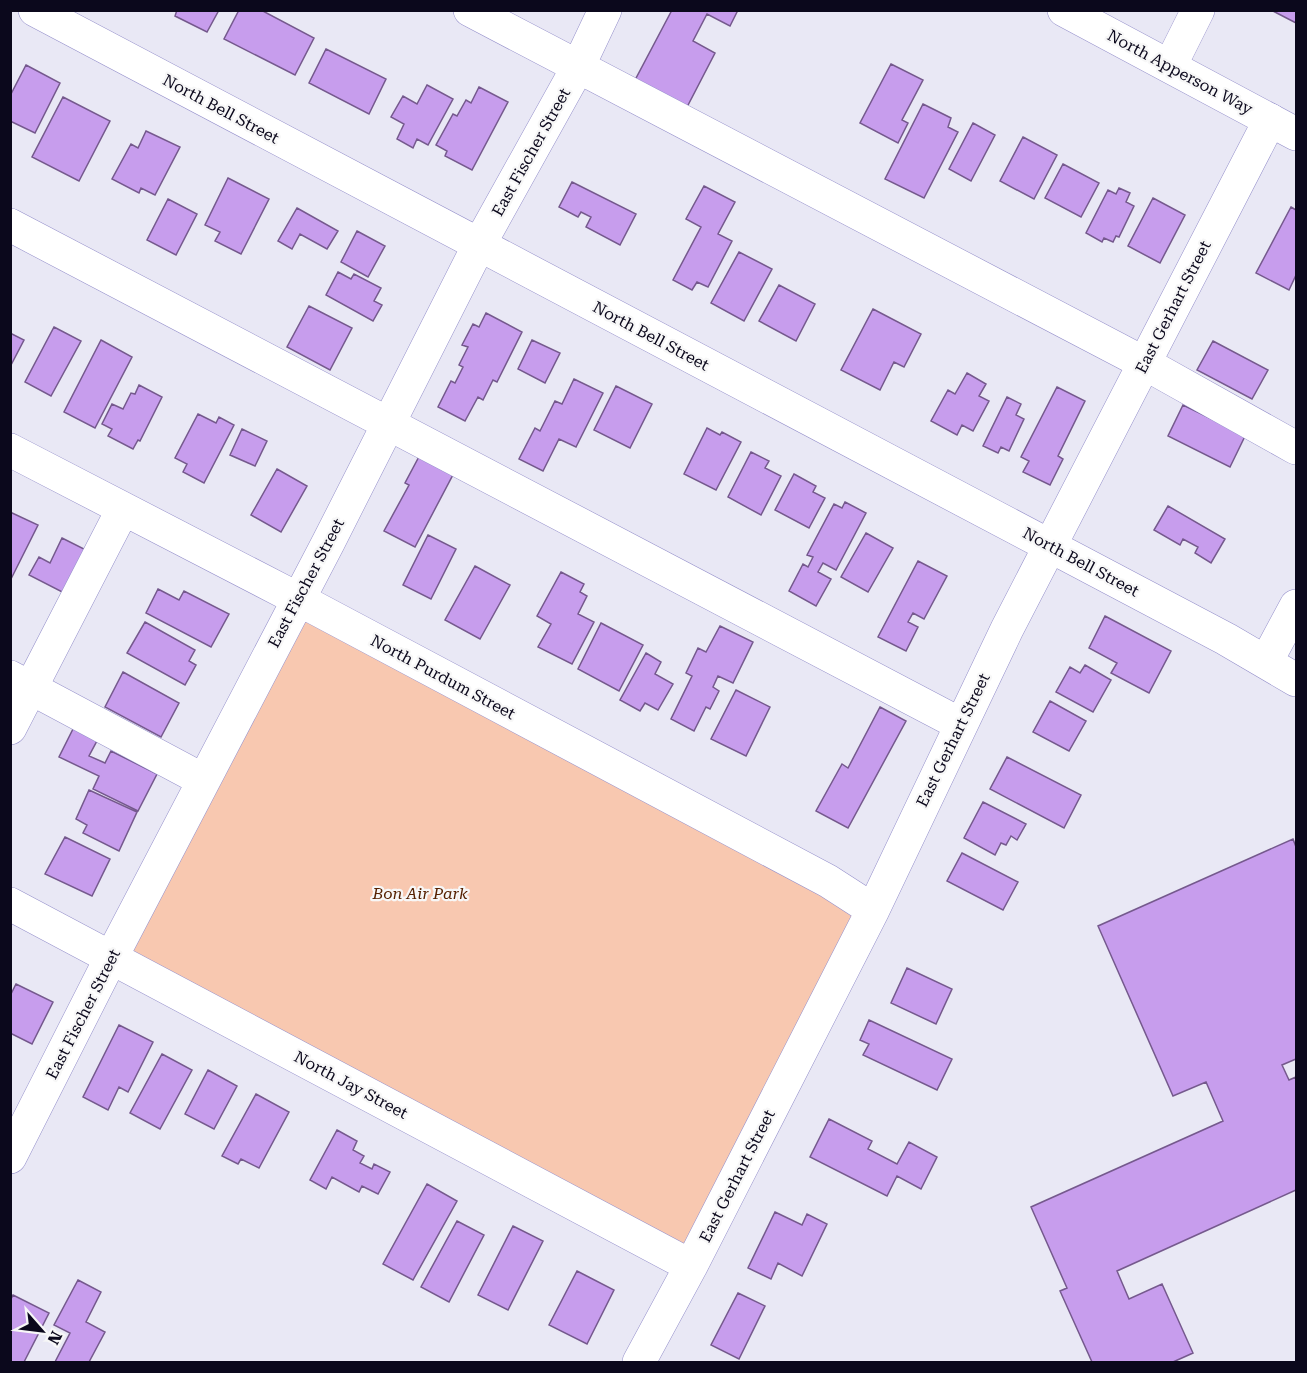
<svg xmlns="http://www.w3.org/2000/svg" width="1307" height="1373" viewBox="0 0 1307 1373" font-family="'Roboto Serif',serif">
<rect width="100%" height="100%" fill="#e9e8f5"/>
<path fill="#f8c8b0" d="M298 599 873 910 691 1266 111 958Z"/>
<path fill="#c79ded" stroke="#75598d" stroke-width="1.5" d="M177 10H219L207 32 175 16Z
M239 10H261L314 38 295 75 224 39Z
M672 10H738L730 26 707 14 693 41 715 53 686 109 634 82Z
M1271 10H1296V23Z
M326 49 386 79 369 114 309 83Z
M891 64 923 80 902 120 908 123 898 143 860 123Z
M26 65 60 83 35 133 10 121V96Z
M427 85 453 99 428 145 417 139 413 148 397 139 404 124 391 117 403 96 417 104Z
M479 87 508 102 472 170 445 156 447 151 436 145 453 114 457 116 466 100 471 103Z
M63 97 110 121 79 181 32 157Z
M923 104 951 118 948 127 958 132 924 198 885 179Z
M973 123 995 135 971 181 949 169Z
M146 131 180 147 155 195 141 188 139 193 112 179 131 144 138 148Z
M1023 137 1057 155 1034 199 1000 181Z
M1063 164 1099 183 1081 217 1045 198Z
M228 178 269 199 241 254 215 241 220 232 205 225Z
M572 182 636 214 620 245 586 227 591 217 581 212 578 217 559 207Z
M704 186 735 202 718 234 732 241 708 287 697 282 692 290 673 280 701 227 686 219Z
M1119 188 1130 193 1126 202 1134 206 1119 237 1116 236 1113 242 1104 238 1102 242 1086 233 1108 190 1116 194Z
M1153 198 1185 215 1160 263 1128 246Z
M168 199 197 214 176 255 147 240Z
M1291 207 1296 210V275L1289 290 1256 273Z
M297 208 338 231 327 249 300 234 292 249 278 241Z
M357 231 385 246 368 277 341 262Z
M739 252 772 269 744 321 711 303Z
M338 272 351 279 354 274 381 288 374 301 382 305 373 321 326 295Z
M779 285 815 304 796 341 759 321Z
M309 306 352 328 330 370 287 347Z
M873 309 921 334 904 367 894 362 880 390 841 370Z
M486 313 522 332 497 382 493 380 483 400 478 397 465 421 438 407 451 381 455 383 463 367 459 365 468 347 462 345 473 324 479 327Z
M54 327 81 341 51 396 25 382Z
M10 333 24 340 10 367Z
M101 340 132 357 95 428 64 412Z
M532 340 560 353 545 383 518 369Z
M1213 341 1268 370 1252 399 1197 370Z
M967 373 986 384 979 396 989 401 973 431 962 425 957 435 931 421 948 390 955 394Z
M574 379 603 393 576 447 559 439 543 471 519 459 535 428 540 431 555 401 562 404Z
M139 385 162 397 140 441 138 440 133 449 108 436 112 429 102 424 112 404 123 409 131 393 135 394Z
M616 386 652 404 630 448 594 430Z
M1057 387 1085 401 1058 456 1063 459 1050 485 1023 472 1029 461 1021 457Z
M1007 397 1021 404 1016 415 1024 419 1009 451 1001 447 998 453 983 446Z
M1183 405 1216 421 1248 430 1230 467 1168 436Z
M198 414 216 423 219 417 234 425 204 483 183 472 187 464 175 458Z
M707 428 720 435 722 432 741 442 716 490 684 474Z
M242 429 267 441 255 466 230 455Z
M422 451 456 469 415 547 384 531 409 485 405 483Z
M751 452 769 461 765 468 781 476 761 515 728 497Z
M277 469 307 486 281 532 251 515Z
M794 474 816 486 813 492 825 498 809 528 775 510Z
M845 502 866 513 836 570 823 563 818 572 831 579 816 606 789 591 803 564 808 567 813 557 807 555 834 504 842 508Z
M1168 506 1225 539 1211 563 1195 553 1198 547 1183 539 1180 545 1154 530Z
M10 512 38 525 10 581Z
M866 533 893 548 868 592 841 577Z
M428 535 456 549 431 599 403 585Z
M62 538 92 553 70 596 29 575 39 557 50 563Z
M918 561 947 576 924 619 913 613 908 622 918 627 906 651 878 637Z
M475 566 510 585 480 639 445 620Z
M561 572 584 584 580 592 587 596 578 614 594 622 572 664 538 647 551 624 537 616Z
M158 589 179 600 184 591 229 614 211 647 146 613Z
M1105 616 1171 651 1149 693 1111 673 1117 663 1089 648Z
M145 622 195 650 189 661 196 665 185 685 127 653Z
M601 623 643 645 619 691 578 669Z
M720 626 753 642 733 683 718 676 713 687 719 691 710 709 706 707 694 731 671 719 692 676 686 673 698 648 706 652Z
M646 653 661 662 655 674 673 684 658 710 645 703 640 711 620 700Z
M1085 665 1111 680 1093 712 1056 692 1070 667 1080 673Z
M123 672 179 703 161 737 105 707Z
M736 690 770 707 746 756 711 739Z
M1050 701 1086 721 1069 751 1033 732Z
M880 707 906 721 848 828 816 811 842 764 848 768Z
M75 725 99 737 89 756 105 763 111 751 157 774 138 811 93 789 99 776 59 757Z
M1007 757 1081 795 1064 828 990 789Z
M89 790 137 812 119 851 83 833 87 825 76 819Z
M983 802 1026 824 1017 840 1011 836 1006 845 1001 843 995 855 964 838Z
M65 837 110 859 92 896 45 874Z
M1293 839 1296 847V1059L1282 1065 1289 1080 1296 1077V1190L1117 1271 1129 1299 1162 1284 1193 1353 1173 1362H1092L1060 1291 1067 1288 1031 1207 1223 1121 1206 1082 1173 1096 1098 926Z
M962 853 1018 882 1003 910 947 881Z
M907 968 952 989 936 1024 891 1003Z
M16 984 53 1002 32 1044 10 1033V996Z
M869 1020 952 1059 937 1090 863 1055 869 1044 860 1040Z
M119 1025 153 1042 128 1092 119 1087 108 1110 83 1097Z
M162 1054 192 1070 160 1129 130 1113Z
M208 1070 237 1086 214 1129 185 1114Z
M256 1094 289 1112 259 1168 241 1159 238 1164 222 1156Z
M829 1119 872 1141 868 1149 897 1164 909 1142 937 1157 921 1189 897 1176 887 1196 810 1157Z
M337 1130 357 1141 353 1150 364 1156 360 1163 372 1169 374 1164 390 1172 378 1194 362 1186 359 1192 332 1177 326 1189 310 1180Z
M427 1184 457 1201 413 1280 383 1264Z
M775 1212 802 1225 807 1214 827 1224 802 1276 778 1263 771 1279 748 1268Z
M457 1221 484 1235 449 1302 421 1287Z
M513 1226 543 1241 508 1310 478 1295Z
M577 1271 614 1290 587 1344 549 1325Z
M78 1280 101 1292 86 1322 105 1332 89 1362H55L70 1333 54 1325Z
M738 1293 765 1306 739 1359 711 1345Z
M13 1295 49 1313 24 1362H10V1301Z"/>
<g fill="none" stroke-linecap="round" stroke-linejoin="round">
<g stroke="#9590cb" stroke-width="34">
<path id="minor" d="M35 10 1050 546 1226 639 1296 680
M470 10 1144 363 1296 448
M1170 66 1198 10
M10 225 960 724
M10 450 298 599 828 881 873 910
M1266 662 1296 606
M10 677 203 780
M10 728 123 509
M10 904 691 1266
M10 1157 111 958 328 543 479 245 578 67 605 10
M639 1362 691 1266 873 910 1007 629 1270 120"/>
</g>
<g stroke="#9590cb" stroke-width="34">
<path id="major" d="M1064 10 1296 134"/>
</g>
<use href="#minor" stroke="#fff" stroke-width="33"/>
<use href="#major" stroke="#fff" stroke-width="33"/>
</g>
<g text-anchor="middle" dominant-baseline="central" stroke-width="4.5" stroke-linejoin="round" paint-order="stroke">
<g font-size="16" fill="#0b081c" stroke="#f7f7f7">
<text transform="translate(1180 72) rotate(28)">North Apperson Way</text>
<text transform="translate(221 109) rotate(28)">North Bell Street</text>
<text transform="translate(531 152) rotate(-61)">East Fischer Street</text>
<text transform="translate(1173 307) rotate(-63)">East Gerhart Street</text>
<text transform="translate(651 336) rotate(28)">North Bell Street</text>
<text transform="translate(1081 562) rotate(28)">North Bell Street</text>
<text transform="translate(306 583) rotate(-62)">East Fischer Street</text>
<text transform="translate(443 677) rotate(28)">North Purdum Street</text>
<text transform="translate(953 740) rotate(-64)">East Gerhart Street</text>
<text transform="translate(83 1014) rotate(-63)">East Fischer Street</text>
<text transform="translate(351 1085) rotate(28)">North Jay Street</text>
<text transform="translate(737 1176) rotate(-63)">East Gerhart Street</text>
</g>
<g font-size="16" font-style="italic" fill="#562100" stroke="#f7f7f7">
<text x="420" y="893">Bon Air Park</text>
</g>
</g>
<rect width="1307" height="1373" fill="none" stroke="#0b081c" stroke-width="24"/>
<g transform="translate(42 1331) rotate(118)" stroke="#f7f7f7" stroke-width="4.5" paint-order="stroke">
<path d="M0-4.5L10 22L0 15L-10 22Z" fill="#0b081c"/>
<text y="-9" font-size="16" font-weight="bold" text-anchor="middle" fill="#0b081c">N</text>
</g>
</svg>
